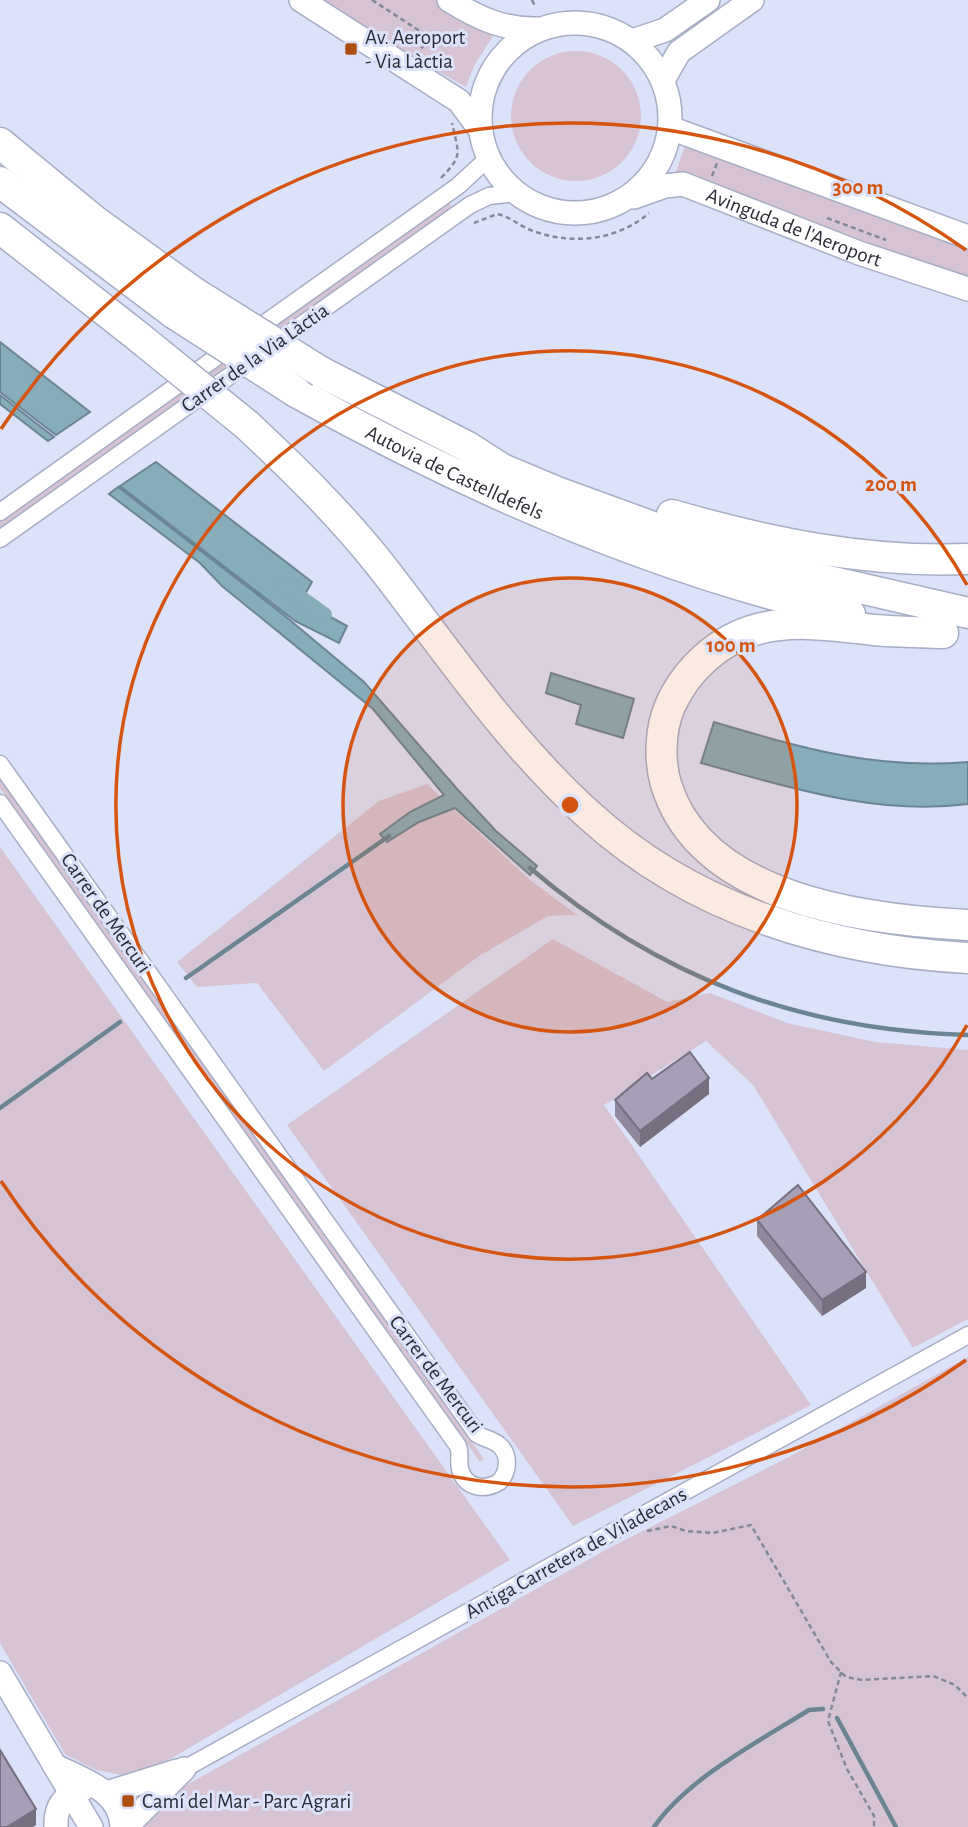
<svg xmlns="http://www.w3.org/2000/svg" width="968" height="1827" viewBox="0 0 968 1827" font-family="'Alegreya Sans',sans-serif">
<rect width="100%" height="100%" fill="#dce2fa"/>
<path fill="#d6c4d5" d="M318 0H437L493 36 474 66 466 87 358 27Z
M511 116a65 65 0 1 1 130 0a65 65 0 1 1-130 0Z
M686 142 968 246V279L780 214 676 172Z
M449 203 452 208 0 529V521Z
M0 778 484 1459 480 1462 0 788Z
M427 784 530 880 577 915 548 916 479 956 324 1071 257 983 197 987 177 962 379 801Z
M0 847 510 1560 172 1758 127 1776 96 1770 65 1754 0 1643Z
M553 939 667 1002 710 993 787 1023 875 1042 968 1050V1319L913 1348 753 1085 706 1041 604 1105 811 1405 573 1526 287 1125Z
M968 1357V1827H144L148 1818 183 1787 611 1547 789 1457Z"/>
<path fill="#87acba" stroke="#6b8692" stroke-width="2" d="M0 342 90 412 56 435 0 392Z
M0 395 54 437 48 441 0 404Z
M156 462 312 582 301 601 347 626 339 643 295 621 120 486Z
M118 487 285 616 364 682 458 790 496 831 537 866 530 875 455 808 419 822 387 842 380 834 410 812 444 795 373 709 222 586 200 563 109 494Z
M551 673 634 699 623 738 576 724 581 705 546 693Z
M714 722C802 748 875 770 968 762V804C876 816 788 787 701 763Z"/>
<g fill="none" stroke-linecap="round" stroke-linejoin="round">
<path stroke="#6b8692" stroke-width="4.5" d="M530 868C659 978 799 1030 968 1035
M186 978 389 836
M0 1108 120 1022
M837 1718 896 1827
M654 1827C687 1779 759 1741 809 1710L823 1709"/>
<path stroke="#87acba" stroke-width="16" d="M285 587 324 615"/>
<g stroke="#a7adc3" stroke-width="19">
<path id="street" d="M251 333 458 186 484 162 487 154
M273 345 470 205 489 196 516 193
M0 512 232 346
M0 539 252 360
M0 764 477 1434C484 1439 492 1439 499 1445 510 1454 509 1472 499 1482 484 1491 465 1488 460 1469 458 1461 461 1454 458 1446L0 803
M184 1769 968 1335"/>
</g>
<g stroke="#a7adc3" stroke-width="26">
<g id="secondary">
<path d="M301 0 459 101 481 131"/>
<path d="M449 0C478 18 503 30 538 29"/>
<circle cx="575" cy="118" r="95"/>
<path d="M632 41 665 30 708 0"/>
<path d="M663 80 679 52 752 0"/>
<path d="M670 128 968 237"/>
<path id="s1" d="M634 197 665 186 683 184 859 253 968 289"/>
<path d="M0 1673 91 1827"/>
<path d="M55 1766C84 1780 121 1791 122 1827"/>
<path d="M107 1793 177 1771"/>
<path d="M56 1827C55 1807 64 1795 83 1789"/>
<path d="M126 1827 184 1769"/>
</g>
</g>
<g stroke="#a7adc3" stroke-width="33">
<g id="highway">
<path d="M0 143 96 222 193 292"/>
<path d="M0 182 175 314"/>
<path d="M0 228 140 338"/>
<path d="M321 372 466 446 502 469 557 492 713 549 790 572 968 613"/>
<path id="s2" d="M296 392C470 489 655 570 850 614"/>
<path d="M247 425C295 470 341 515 382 567 448 652 508 742 589 815 693 910 830 951 968 958"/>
<path d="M672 515C769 543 867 563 968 559"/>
<path d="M943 633C920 632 897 632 874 630 836 626 796 619 758 629 719 639 686 670 670 706 660 729 659 761 666 784 701 900 866 920 968 925"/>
</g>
</g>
<path stroke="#848899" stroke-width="2.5" stroke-dasharray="5 3.5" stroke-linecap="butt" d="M372 0 429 37 418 54
M532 0 535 6
M712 176 717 163
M441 178C463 155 459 155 452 123
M827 218 886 240
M474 223 497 214C508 216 516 223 526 228 566 246 616 242 649 213
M647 1531 671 1526 686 1531 713 1533 751 1525 831 1662 846 1677 862 1680 933 1676 955 1685 968 1698
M841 1672 828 1721 847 1769 874 1816V1827"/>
<use href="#street" stroke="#fff" stroke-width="16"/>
<use href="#secondary" stroke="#fff" stroke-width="23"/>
<use href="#highway" stroke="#fff" stroke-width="30"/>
<g stroke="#a7adc3" stroke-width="33" stroke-linecap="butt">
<path id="highway-bridge" d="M193 292 321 372
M175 314 296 392
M140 338 247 425"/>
</g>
<use href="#highway-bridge" stroke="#fff" stroke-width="30"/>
</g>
<path fill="#90899c" d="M652 1079 709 1094 640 1147 615 1116V1100Z
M757 1220 866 1288 822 1316 757 1236Z"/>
<path fill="#756f7f" d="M709 1078V1094L640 1147V1131Z
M866 1272V1288L822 1316V1300Z
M36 1809V1825L33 1827H7Z"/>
<path fill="#a79fb5" stroke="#756f7f" stroke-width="2" d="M690 1052 709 1078 640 1131 615 1100 647 1073 652 1079Z
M798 1185 866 1272 822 1300 757 1220Z
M0 1750 36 1809 7 1827H0Z"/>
<circle cx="570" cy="805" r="227" fill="#d55510" fill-opacity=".12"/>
<g fill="none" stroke="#d55510" stroke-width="3.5">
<circle cx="570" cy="805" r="227"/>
<path d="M967 1025A454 454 0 1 1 967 585"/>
<path d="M966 1360A682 682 0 0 1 1 1181M1 429A682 682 0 0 1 966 250"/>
</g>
<g fill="#b04e11" stroke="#dce2fa" stroke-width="2.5">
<rect x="344" y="42" width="14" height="14" rx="3.5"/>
<rect x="121" y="1794" width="14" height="14" rx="3.5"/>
</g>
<g text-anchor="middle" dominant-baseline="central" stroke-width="6" stroke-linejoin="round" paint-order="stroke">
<g font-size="21" fill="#2b2d36" stroke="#dce2fa" text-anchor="start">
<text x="365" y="37">Av. Aeroport<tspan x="365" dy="24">- Via Làctia</tspan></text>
<text x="142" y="1801">Camí del Mar - Parc Agrari</text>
</g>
<g font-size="21" fill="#2b2d36" stroke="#dce2fa">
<text stroke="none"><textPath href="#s1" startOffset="170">Avinguda de l'Aeroport</textPath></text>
<text transform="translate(255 358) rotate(-35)">Carrer de la Via Làctia</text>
<text stroke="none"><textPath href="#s2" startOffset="178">Autovia de Castelldefels</textPath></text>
<text transform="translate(106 913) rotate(55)">Carrer de Mercuri</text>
<text transform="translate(436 1374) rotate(53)">Carrer de Mercuri</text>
<text transform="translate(576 1553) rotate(-29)">Antiga Carretera de Viladecans</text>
</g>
</g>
<circle cx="570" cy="805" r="10" fill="#d55510" stroke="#dce2fa" stroke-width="3.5"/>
<g font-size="21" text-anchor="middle" font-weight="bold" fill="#d55510" stroke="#dce2fa" stroke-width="6" stroke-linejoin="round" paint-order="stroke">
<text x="858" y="194">300 m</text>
<text x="891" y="491">200 m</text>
<text x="731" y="652">100 m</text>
</g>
</svg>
